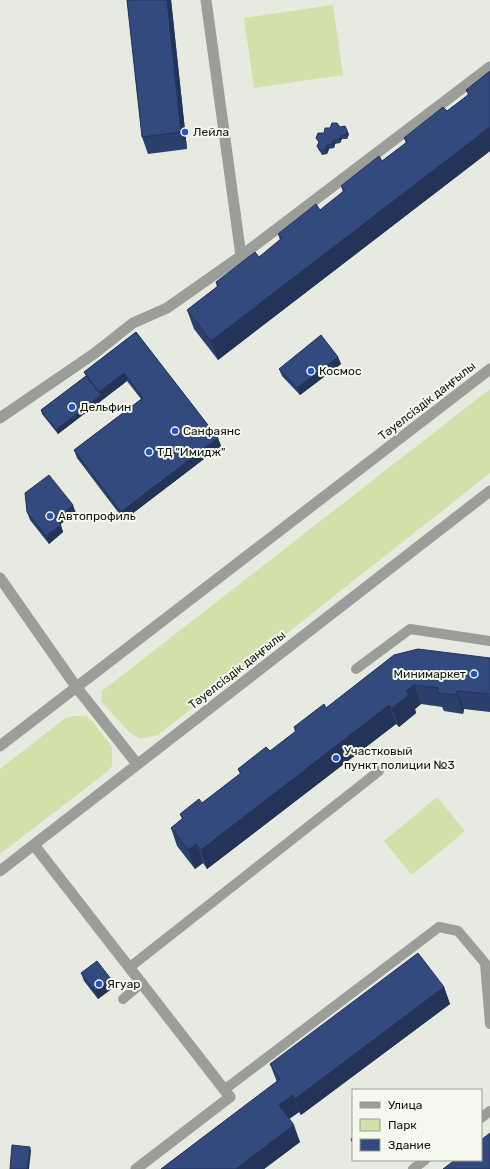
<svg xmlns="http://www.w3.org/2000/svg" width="490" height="1169" viewBox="0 0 490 1169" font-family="Rubik,sans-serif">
<rect width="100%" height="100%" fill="#e7eae0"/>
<path fill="#d2e1aa" d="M333 5 343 75 254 88 244 18Z
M490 389V473L158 735 141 739 130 733 101 701 102 691Z
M73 716H86L92 721 112 747V766L108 771 0 854V769L64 719Z
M437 797 465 831 412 875 384 841Z"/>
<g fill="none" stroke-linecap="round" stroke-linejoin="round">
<path stroke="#9b9d98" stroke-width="10" d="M356 669 410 629 490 641
M130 967 379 771
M123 999 142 983
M224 1090 439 927 458 931 485 963 490 1024
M481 1118 490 1111
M413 1169 425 1160"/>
<path stroke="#9b9d98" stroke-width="11" d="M241 256 490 67
M0 418 95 353 133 323 167 308 241 256 206 0
M0 578 77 688
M34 845 230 1097 136 1169"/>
<path stroke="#9b9d98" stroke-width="11" d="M77 688 137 764
M0 746 490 369
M0 871 490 491"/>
</g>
<path fill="#2b406c" d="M127 0H171L187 149 148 154 142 137Z
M490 71V151L218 360 194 329 187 310 217 287 216 282 259 257 280 240 278 234 320 210 343 192 341 186 382 161 406 143 404 138 447 111 468 95 466 90Z
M340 127 349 134 347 139H342L340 143 335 144 334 148 329 149 327 154 322 155 319 150 317 146 319 143 316 138 324 133Z
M136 332 218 438 221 446 124 520 77 458 74 450 141 399 127 381 58 434 42 414 41 410 86 376 84 372Z
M338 357 341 364 300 395 282 376 279 369Z
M27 512 76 513 60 524 63 532 49 544 30 520Z
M490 658V712L464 709 463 714 444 711 442 707 421 704 415 709 416 713 399 727 396 724 207 869 203 863 195 869 177 846 171 828 182 819 180 814 202 803 240 774 238 769 270 751 295 732 294 727 326 708Z
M81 973 114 987 98 999 84 981Z
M444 987 450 1004 301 1115 299 1112 289 1119 300 1142 264 1169H161L277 1082 270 1064Z"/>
<path fill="#233458" d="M167 0H171L187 149 181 132Z
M490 127V151L218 360 211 341Z
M347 130 349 134 347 139 346 135Z
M341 135 342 139 340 143 339 139Z
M334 140 335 144 334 148 332 144Z
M327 145 329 149 327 154 325 150Z
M338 357 341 364 300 395 297 388Z
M124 373 127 381 58 434 56 430 101 395 99 392Z
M218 438 221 446 124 520 121 512Z
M73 505 76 513 58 526 56 518Z
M61 525 63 532 49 544 46 536Z
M414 685 421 704 415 709 416 713 399 727 392 708 406 691Z
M457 691 464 709 463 714 457 695Z
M389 705 396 724 207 869 201 850Z
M196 844 203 863 195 869 188 850Z
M111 979 114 987 98 999 95 991Z
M444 987 450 1004 301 1115 295 1099Z
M293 1095 299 1112 285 1122 279 1105Z
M294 1125 300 1142 264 1169H236Z
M30 1147 31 1151 29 1169H27Z"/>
<path fill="#324a7e" stroke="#233458" d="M127 0H167L181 132 142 137Z
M490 71V127L211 341 187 310 218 286 216 282 255 252 259 257 282 238 278 234 316 204 320 210 345 190 341 186 379 156 382 161 407 142 404 138 443 107 447 111 459 102 469 94 466 90Z
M332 123H337L340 127 345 126 347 130 346 135H341L339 139 334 140 332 144 327 145 325 150 320 151 317 146 319 142 316 138 318 133H324L325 128H330Z
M136 332 218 438 121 512 74 450 143 398 124 373 99 392 84 372Z
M321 335 338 357 297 388 279 369Z
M86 376 101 395 56 430 41 410Z
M49 475 73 505 56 518 61 525 46 536 27 512 25 493Z
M418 649 490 658V694L457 691V695L437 693 438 688 414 685 406 691 409 695 392 708 389 705 201 850 196 844 188 850 171 828 183 818 180 814 199 799 202 803 241 773 238 769 266 747 270 751 296 731 294 727 324 704 326 708 394 655Z
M418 953 444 987 295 1099 293 1095 279 1105 294 1125 236 1169H161L280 1079 270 1064Z
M97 961 111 979 95 991 81 973Z
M490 1133V1169H443L455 1160H481V1140Z
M353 1136V1143L351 1140Z
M12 1145 30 1147 27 1169H10Z"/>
<g fill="#2653c1" stroke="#f4f8ed" stroke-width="1.5">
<circle cx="185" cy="132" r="4"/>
<circle cx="311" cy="371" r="4"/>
<circle cx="72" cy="407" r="4"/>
<circle cx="175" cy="431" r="4"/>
<circle cx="149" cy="452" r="4"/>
<circle cx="50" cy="516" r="4"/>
<circle cx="474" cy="674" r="4"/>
<circle cx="336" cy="758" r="4"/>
<circle cx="99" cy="984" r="4"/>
</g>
<g text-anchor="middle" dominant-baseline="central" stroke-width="4" stroke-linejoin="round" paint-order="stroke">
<g font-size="12" fill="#141511" stroke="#f4f8ed" text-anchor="start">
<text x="193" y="132">Лейла</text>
<text x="319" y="371">Космос</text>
<text x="80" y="407">Дельфин</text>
<text x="183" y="431">Санфаянс</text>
<text x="157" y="452">ТД "Имидж"</text>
<text x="58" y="516">Автопрофиль</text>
<text x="466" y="674" text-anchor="end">Минимаркет</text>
<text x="344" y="751">Участковый<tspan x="344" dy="14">пункт полиции №3</tspan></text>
<text x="107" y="984">Ягуар</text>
</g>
<g font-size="12" fill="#141511" stroke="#f4f8ed">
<text transform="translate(427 401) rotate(-38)">Тәуелсіздік даңғылы</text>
<text transform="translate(237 670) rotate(-38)">Тәуелсіздік даңғылы</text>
</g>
</g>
<rect x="352" y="1089" width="130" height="72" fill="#f4f8ed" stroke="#9a9d95"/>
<rect x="360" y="1102" width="20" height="6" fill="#9b9d98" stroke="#9a9d95"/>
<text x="388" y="1109" font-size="12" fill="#141511">Улица</text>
<rect x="360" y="1119" width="20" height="12" fill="#d2e1aa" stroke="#9a9d95"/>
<text x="388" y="1129" font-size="12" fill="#141511">Парк</text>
<rect x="360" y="1139" width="20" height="12" fill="#324a7e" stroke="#9a9d95"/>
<text x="388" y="1149" font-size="12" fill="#141511">Здание</text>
</svg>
